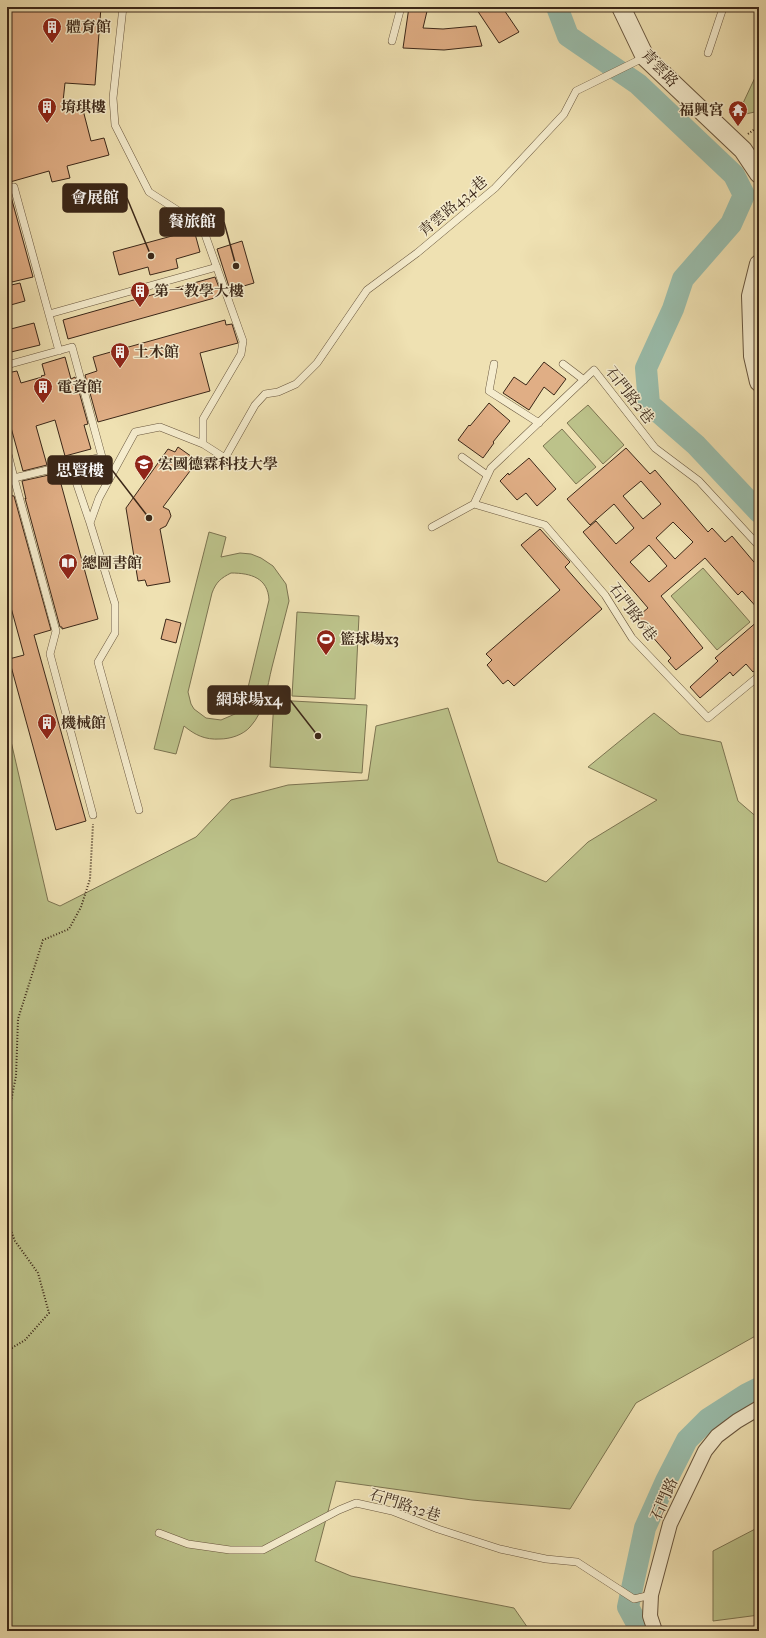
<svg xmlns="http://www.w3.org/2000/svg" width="766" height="1638" viewBox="0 0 766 1638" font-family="'IM FELL French Canon','Noto Serif TC',serif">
<rect width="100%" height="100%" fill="#efe1b2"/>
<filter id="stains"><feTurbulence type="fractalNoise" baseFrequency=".005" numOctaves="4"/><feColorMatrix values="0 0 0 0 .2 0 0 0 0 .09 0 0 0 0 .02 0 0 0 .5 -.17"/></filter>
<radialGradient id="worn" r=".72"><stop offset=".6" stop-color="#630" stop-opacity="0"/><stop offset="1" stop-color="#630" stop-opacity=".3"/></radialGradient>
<path fill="#bcc28a" stroke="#7c7451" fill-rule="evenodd" d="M759 69V111L737 116Z
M588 405 624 445 603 464 567 423Z
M562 429 596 467 576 484 543 446Z
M209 532 226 537 221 557 240 553 251 554 261 558 273 566 286 584 289 601C283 623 278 645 272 667 267 687 265 711 250 727 243 735 230 739 220 739 205 740 195 735 184 726L176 754 154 749ZM231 573C251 573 268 578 269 600L245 700 241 709 235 714 221 720 206 718 194 709 191 704 188 692 212 593C216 582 221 578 231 573Z
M703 568 750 622 717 650 671 596Z
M297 612 359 616 355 699 292 696Z
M274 700 367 705 362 773 270 767Z
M448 708 498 862 546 882 588 842 657 800 588 767 654 713 680 734 721 742 738 801 759 819V877L755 887 759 927V1334L636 1403 570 1509 472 1500 336 1481 315 1561 351 1576 514 1608 530 1631H7V724L48 901 60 906 196 837 231 800 288 785 368 780 376 726Z
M759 1527V1615L713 1621V1551Z"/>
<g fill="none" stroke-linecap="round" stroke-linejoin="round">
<path stroke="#9abead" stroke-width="22" d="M557 7 568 36 638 84 734 175 744 195 731 224 683 279 673 309 646 368 649 404 696 445 759 512
M641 1631 628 1607 645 1528 666 1481 687 1440 708 1419 747 1394 759 1388"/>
</g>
<path fill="#e0ae85" stroke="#3b2718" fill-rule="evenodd" d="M7 7H101L95 85 65 83 62 111 82 106 91 141 104 138 109 155 67 166 70 178 52 182 49 171 10 182 7 171Z
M409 7H428L423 28 443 29 476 26 482 46 444 50 403 48Z
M475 7H502L519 32 499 43Z
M7 193H10L33 277 12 282 7 265Z
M194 230 200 252 176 259 178 268 150 275 148 267 119 275 113 252Z
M242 241 254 283 230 290 217 249Z
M215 277 221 293 217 294 218 297 68 339 63 320Z
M20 283 25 301 7 306V286Z
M225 320 226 325 232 324 238 343 200 353 210 391 98 422 85 375 97 371 93 357Z
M34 323 40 345 7 353V330Z
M65 357 71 379 75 377 88 424 84 425 91 449 65 456 55 420 36 426 47 465 23 471 7 413V373L17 371 21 383 42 377 41 376 45 375 42 364Z
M544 362 566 379 554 395 544 387 529 410 503 393 514 377 526 385Z
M489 403 510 421 493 442 494 443 483 458 458 440 469 425 470 426Z
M178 447 195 459 191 465 193 467 163 507 169 510 171 516 166 526 160 529 170 582 147 586 145 580 138 581 126 508 168 449 175 452Z
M626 448 650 474 655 470 708 532 712 528 725 542 732 536 759 568V610L742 591 738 595 705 558 661 596 703 648 676 670 668 661 671 658 636 618 648 608 583 532 596 521 616 544 634 528 614 504 590 525 567 499ZM641 481 661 504 643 519 623 496ZM673 522 693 542 675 559 656 538ZM649 545 667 566 649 582 630 562Z
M529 458 556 489 537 506 526 493 517 500 500 481 508 473 509 475Z
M58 473 98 619 62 629V627H60L25 498 26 499 22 481Z
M7 495 14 496 51 630 34 635 86 821 56 830 9 659 24 655 7 593Z
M540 529 570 562 565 567 602 609 514 686 508 680 503 684 487 665 492 660 486 654 560 590 521 545Z
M166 619 181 623 176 643 161 639Z
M759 620V653L754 658 759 664V667L753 672 746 664 733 676 730 672 700 698 690 687 718 661 715 658Z"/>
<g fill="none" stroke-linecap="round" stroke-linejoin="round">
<g stroke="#68563e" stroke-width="8">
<path id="service" d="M123 7 113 98 115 125 149 192 202 226 243 341 241 354 203 419V444
M392 41 401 7
M708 53 722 11V7
M14 187 59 351
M49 314 217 267
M494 364 489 391 539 423
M563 364 584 380
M7 365 72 347 102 457 14 478 7 450
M462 457 487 475
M70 464 90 523
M14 478 56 631 50 654 93 815
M474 504 545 525 605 595 632 638 708 718 759 676
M432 527 474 504 491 468 594 370 655 448 699 481 759 546
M139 810 98 662 115 633V604L90 523 99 498 135 432 160 427 203 444 225 458 255 405 265 394 278 392 296 384 317 363 367 290 417 253 495 188 564 114 576 91 645 57
M159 1533 188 1544 230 1550H263L339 1510 356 1503 392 1511 438 1529 500 1549 546 1559 577 1562 634 1599 651 1595"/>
</g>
<g stroke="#68563e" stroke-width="16">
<path id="minor" d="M655 1631 650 1616 651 1595 670 1524 705 1451 717 1436 737 1421 759 1408"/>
</g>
<g stroke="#68563e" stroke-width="20">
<path id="tertiary" d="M621 7 645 57 743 150 759 174
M759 264 751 296 753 356 759 382"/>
</g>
<path stroke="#3b2718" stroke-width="2" stroke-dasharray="1 2" stroke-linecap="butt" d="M748 134 759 126
M7 1122 16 1076 18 1019 43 940 69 929 81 907 90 879 93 824
M7 1221 15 1241 38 1273 49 1313 25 1340 7 1351"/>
<use href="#service" stroke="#f5eccd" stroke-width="7"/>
<use href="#minor" stroke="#f5eccd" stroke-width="14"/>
<use href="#tertiary" stroke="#f5eccd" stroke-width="18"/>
</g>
<defs>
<g id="building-pin" transform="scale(1)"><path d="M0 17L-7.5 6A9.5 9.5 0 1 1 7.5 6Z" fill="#8f2418" stroke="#f5eccd"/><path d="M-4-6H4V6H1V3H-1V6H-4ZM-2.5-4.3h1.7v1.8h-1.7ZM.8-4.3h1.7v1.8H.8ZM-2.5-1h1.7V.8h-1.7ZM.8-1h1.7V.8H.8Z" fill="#fff"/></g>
<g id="temple-pin" transform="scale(1)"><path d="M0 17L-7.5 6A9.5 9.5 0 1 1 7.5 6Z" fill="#8f2418" stroke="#f5eccd"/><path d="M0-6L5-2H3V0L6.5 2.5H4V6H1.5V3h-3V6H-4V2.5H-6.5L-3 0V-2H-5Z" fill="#fff"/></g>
<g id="university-pin" transform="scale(1)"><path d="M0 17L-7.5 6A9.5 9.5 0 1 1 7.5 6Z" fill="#8f2418" stroke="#f5eccd"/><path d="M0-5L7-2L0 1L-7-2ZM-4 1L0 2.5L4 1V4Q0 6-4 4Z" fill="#fff"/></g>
<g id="library-pin" transform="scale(1)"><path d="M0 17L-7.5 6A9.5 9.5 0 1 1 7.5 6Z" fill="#8f2418" stroke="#f5eccd"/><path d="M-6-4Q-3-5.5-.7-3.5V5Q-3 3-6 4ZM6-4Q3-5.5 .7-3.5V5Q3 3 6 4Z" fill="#fff"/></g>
<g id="stadium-pin" transform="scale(1)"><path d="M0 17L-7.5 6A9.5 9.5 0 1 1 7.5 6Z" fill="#8f2418" stroke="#f5eccd"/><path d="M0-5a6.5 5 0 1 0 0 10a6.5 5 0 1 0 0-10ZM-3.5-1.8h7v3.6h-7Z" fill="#fff"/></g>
</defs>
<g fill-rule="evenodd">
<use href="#building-pin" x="52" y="27"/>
<use href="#building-pin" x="47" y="107"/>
<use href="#temple-pin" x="738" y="110"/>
<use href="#building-pin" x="140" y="291"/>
<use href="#building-pin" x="120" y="352"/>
<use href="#building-pin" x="43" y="387"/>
<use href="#university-pin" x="144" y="464"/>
<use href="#library-pin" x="68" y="563"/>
<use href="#stadium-pin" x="326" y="639"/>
<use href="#building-pin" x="47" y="723"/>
</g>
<g text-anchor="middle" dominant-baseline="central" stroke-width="3" stroke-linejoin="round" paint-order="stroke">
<g font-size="15" font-weight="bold" fill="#3b2718" stroke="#f5eccd" text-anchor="start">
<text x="66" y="27">體育館</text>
<text x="61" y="107">堉琪樓</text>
<text x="724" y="110" text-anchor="end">福興宮</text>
<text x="154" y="291">第一教學大樓</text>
<text x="134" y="352">土木館</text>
<text x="57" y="387">電資館</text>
<text x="158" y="464">宏國德霖科技大學</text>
<text x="82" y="563">總圖書館</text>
<text x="340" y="639">籃球場x3</text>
<text x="61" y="723">機械館</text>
</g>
<g font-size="15" fill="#3b2718" stroke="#f5eccd">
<text transform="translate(660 68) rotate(47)">青雲路</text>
<text transform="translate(453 206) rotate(-40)">青雲路434巷</text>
<text transform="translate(630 395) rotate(52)">石門路2巷</text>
<text transform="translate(633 612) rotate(53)">石門路6巷</text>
<text transform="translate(664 1499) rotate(-66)">石門路</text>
<text transform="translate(405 1505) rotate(18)">石門路32巷</text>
</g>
</g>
<path fill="none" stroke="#3b2718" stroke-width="1.5" d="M151 256L127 198M236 266L224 222M149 518L112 470M318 736L290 700"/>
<g fill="#3b2718" stroke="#f5eccd" stroke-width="1.5">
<circle cx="151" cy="256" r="4"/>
<circle cx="236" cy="266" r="4"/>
<circle cx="149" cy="518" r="4"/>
<circle cx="318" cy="736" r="4"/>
</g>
<g fill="#3b2718" stroke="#3b2718" stroke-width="1.5">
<rect x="63" y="184" width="64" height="28" rx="4"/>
<rect x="160" y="208" width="64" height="28" rx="4"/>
<rect x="48" y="456" width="64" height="28" rx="4"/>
<rect x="208" y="686" width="82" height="28" rx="4"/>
</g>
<g font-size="16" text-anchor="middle" font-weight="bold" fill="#fff">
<text x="95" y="203">會展館</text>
<text x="192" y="227">餐旅館</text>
<text x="80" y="476">思賢樓</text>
<text x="249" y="705">網球場x4</text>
</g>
<rect width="766" height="1638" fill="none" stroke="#efe1b2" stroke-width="24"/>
<rect x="8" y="8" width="750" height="1622" fill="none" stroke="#3b2718" stroke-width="2"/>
<rect x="12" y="12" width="742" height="1614" fill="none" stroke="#3b2718"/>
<rect width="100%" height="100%" filter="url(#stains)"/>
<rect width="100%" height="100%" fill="url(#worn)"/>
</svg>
